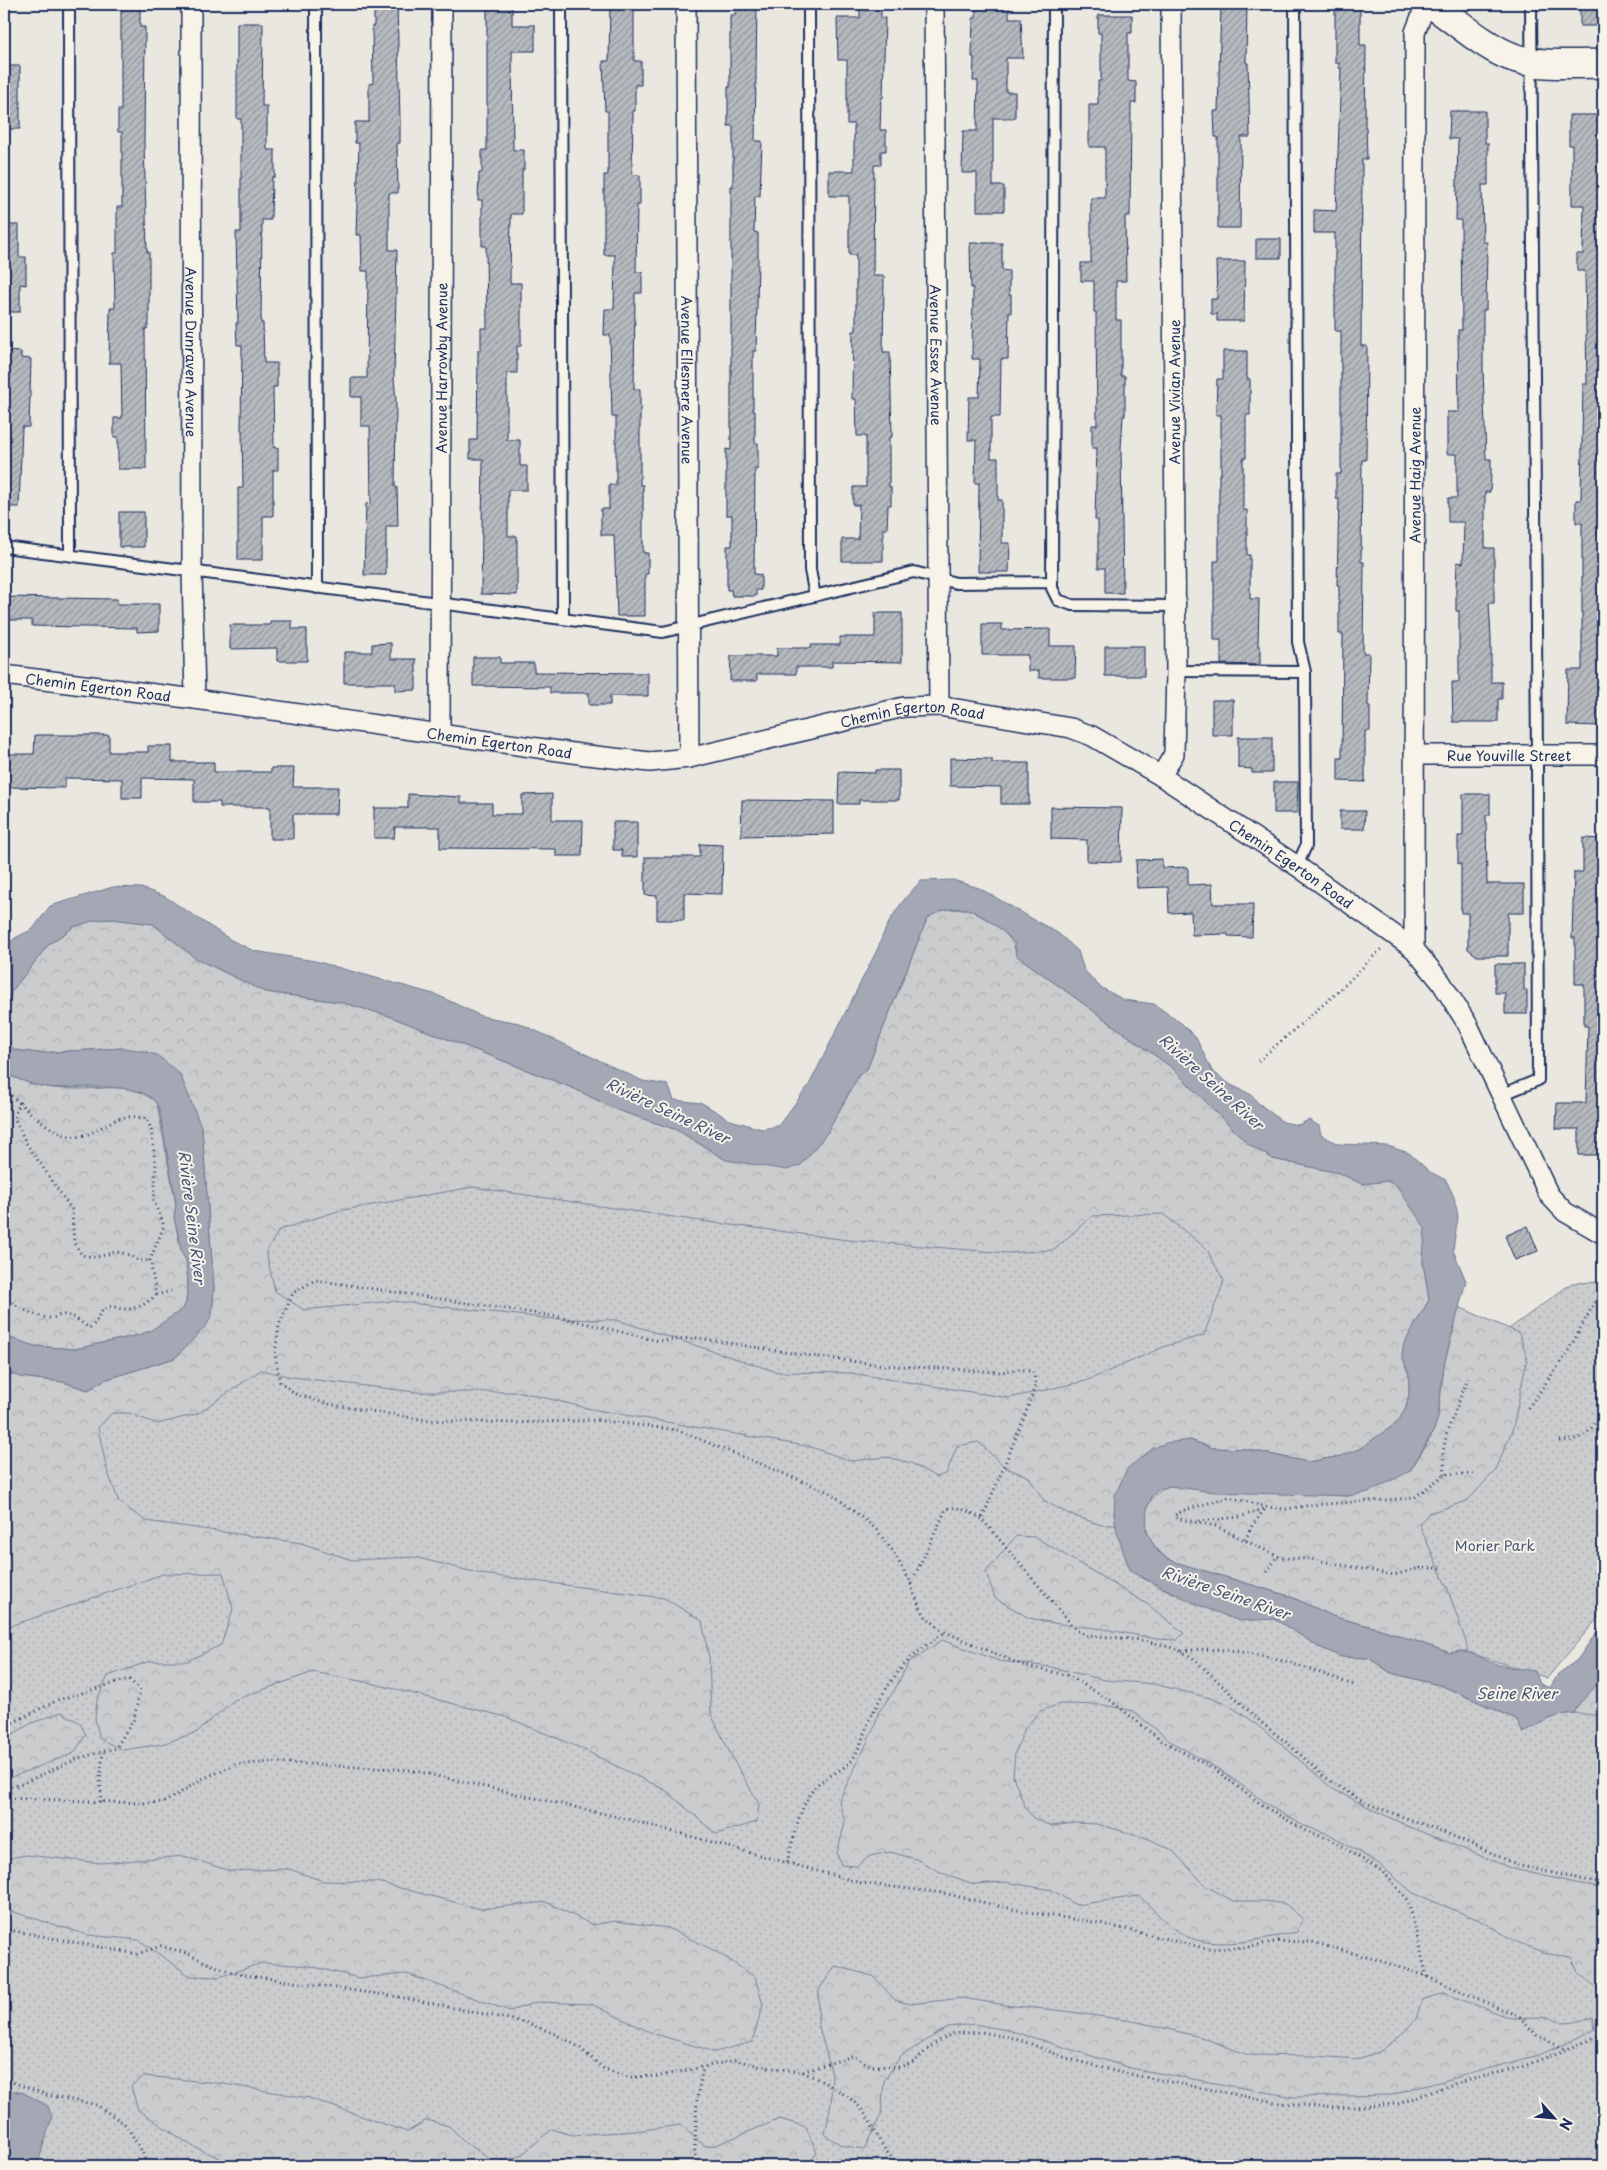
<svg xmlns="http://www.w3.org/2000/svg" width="1607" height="2170" viewBox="0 0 1607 2170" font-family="'Playpen Sans',sans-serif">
<defs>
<pattern id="grass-dots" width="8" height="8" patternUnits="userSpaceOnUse" patternTransform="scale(1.25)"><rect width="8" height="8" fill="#cbcccd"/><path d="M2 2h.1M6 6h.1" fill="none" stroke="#aeb0b2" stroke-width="1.8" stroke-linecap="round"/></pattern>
<pattern id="forest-crowns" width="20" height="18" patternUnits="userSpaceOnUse" patternTransform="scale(1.25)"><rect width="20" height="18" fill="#cbcccd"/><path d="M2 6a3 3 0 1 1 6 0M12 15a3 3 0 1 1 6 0" fill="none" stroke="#aeb0b2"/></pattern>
<pattern id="building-hatch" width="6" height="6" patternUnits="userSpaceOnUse" patternTransform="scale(1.25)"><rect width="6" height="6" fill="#b6babf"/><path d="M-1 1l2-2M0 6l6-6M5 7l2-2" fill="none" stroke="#93989e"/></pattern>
</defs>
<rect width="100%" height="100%" fill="#eae7e0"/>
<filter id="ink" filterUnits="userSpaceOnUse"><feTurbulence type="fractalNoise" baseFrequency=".02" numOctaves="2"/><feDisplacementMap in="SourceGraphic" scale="10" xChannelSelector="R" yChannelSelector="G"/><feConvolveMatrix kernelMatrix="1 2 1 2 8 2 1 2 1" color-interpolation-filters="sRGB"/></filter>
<g filter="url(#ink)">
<path fill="url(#grass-dots)" stroke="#737e96" d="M49 944 318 999 677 1130 1339 1173 1116 1525 1130 1571 1155 1585 1229 1617 1275 1619 1319 1647 1342 1657 1369 1658 1391 1673 1442 1686 1516 1719 1523 1733C1539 1723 1554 1715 1574 1713L1603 1678V2166H4V1371L20 1377 4 1020Z
M1603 1282V1612L1547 1678 1167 1554 1347 1501 1447 1374 1572 1283Z"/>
<path fill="url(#forest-crowns)" stroke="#737e96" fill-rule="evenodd" d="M968 909C986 919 1014 932 1016 955L1171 1067 1248 1144 1273 1159 1339 1173 1362 1184 1387 1181 1397 1186 1426 1228 1423 1262 1429 1300 1404 1344 1402 1355 1409 1375V1395L1406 1408 1397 1423 1359 1449 1341 1456 1308 1462 1245 1449 1213 1448 1190 1440 1114 1513 1116 1525H1101L1069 1514 1044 1501 1029 1477 1006 1468 978 1442 957 1446 946 1474 936 1477 911 1463 887 1457 851 1461 811 1447 591 1409 521 1392H415L292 1377 261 1370 197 1414 157 1424 129 1413H112L98 1428 107 1470 119 1502 146 1521 301 1543 352 1560 414 1557 482 1574 664 1598 702 1621 709 1657 711 1714 733 1759 759 1804 757 1822 716 1834 665 1790 578 1747 506 1717 371 1683 313 1672 234 1700 197 1732 162 1744 123 1750 100 1739 95 1719 97 1700 108 1676 150 1661H187L221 1645 233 1609 223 1573 163 1574 4 1628V1371L20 1377 63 1382 88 1390 104 1380 175 1358 212 1314 214 1288 202 1129 123 1048 38 1053 14 1050 8 1041 4 1023 11 992 49 944 74 927 95 920 113 919 153 924 195 958 265 992 340 1002 386 1015 575 1089 617 1110 677 1130 726 1160 827 1133 859 1075 867 1069 927 919 938 910ZM473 1187 693 1220 848 1240 1007 1253 1054 1250 1092 1216 1163 1214 1206 1248 1224 1281 1204 1335 1166 1346 1086 1381 1009 1398 850 1373 777 1372 617 1320 554 1319 392 1301 304 1310 275 1291 266 1252 279 1230 338 1211Z
M4 1071C8 1076 17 1079 24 1081 39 1087 57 1089 73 1089 100 1090 137 1080 157 1104L176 1205 174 1217 182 1254 186 1260 188 1282 186 1302 183 1310 150 1331 139 1335 75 1349 35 1346 4 1336Z
M1459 1307 1519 1333 1527 1358 1513 1428 1496 1470 1467 1501 1429 1513 1419 1524 1448 1590 1469 1651H1460L1450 1653 1384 1630 1335 1617 1289 1596 1175 1562C1142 1548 1132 1501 1169 1486L1348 1496 1410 1471 1431 1437 1438 1417 1444 1365Z
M1016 1536 1035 1537 1147 1604 1184 1633 1177 1640 1157 1639 1104 1629 1059 1624 1029 1618 995 1598 986 1572Z
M942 1640 999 1661 1051 1667 1105 1680 1154 1684 1210 1698 1228 1705 1247 1717 1281 1744 1333 1789 1352 1799 1407 1826 1513 1869 1603 1889V1993L1578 1972 1571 1957 1549 1954 1517 1942 1479 1920 1413 1893 1379 1864 1329 1834 1304 1826 1276 1810 1220 1770 1173 1743 1133 1711 1104 1705 1060 1704 1040 1711 1025 1728 1015 1753 1013 1776 1025 1807 1033 1818 1051 1826 1075 1823 1097 1824 1147 1838 1172 1850 1206 1886 1233 1901H1265L1285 1904 1303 1919 1297 1932C1267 1938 1215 1951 1186 1936 1169 1927 1154 1910 1139 1896L1076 1905 1052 1890 1005 1882 974 1884 942 1873 916 1859 890 1852 870 1856 857 1866 841 1865 837 1853 845 1823 839 1801 875 1726 878 1713 894 1691 909 1662Z
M1603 1678V1716L1574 1713 1579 1704Z
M61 1712 80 1723 86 1735 74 1753 4 1780V1739L32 1723Z
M26 1855 101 1863 184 1856 230 1871 289 1869 323 1881 377 1882 481 1909 546 1902 593 1925 615 1921 668 1928 717 1952 755 1977 763 2005 752 2042 715 2052 652 2033 591 2004 537 2002 510 2011 407 1974 359 1978 310 1966 262 1963 219 1977 190 1976 139 1940 88 1935 4 1909V1859Z
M835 1966 873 1976 895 2000 910 2004 963 1998 1005 2005 1065 2011 1138 2022 1201 2037 1248 2055 1315 2056 1357 2059 1379 2052 1399 2037 1416 2019 1422 2000 1443 1993 1511 2018 1543 2017 1562 2022 1579 2021 1593 2017 1595 2029 1570 2042 1535 2056 1391 2095 1294 2097 1130 2068 1012 2031 974 2024 948 2027 900 2057 884 2081 881 2115 864 2149 841 2145 825 2135 831 2103 832 2074 818 2023 819 1990Z
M144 2076 218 2083 309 2098 407 2132 427 2120 449 2126 464 2141 495 2163 520 2156 552 2129 572 2135 636 2131 680 2125 705 2146 716 2145 780 2119 806 2127 817 2153 806 2166H238L192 2146 138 2110 131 2086Z"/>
<path fill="#a3a8b4" stroke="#6d7892" d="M953 880 979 888 1059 934 1078 951 1084 970 1100 987 1124 1000 1154 1004 1181 1023 1196 1038 1212 1071 1231 1085 1252 1095 1257 1102 1283 1122 1298 1125 1309 1120 1319 1126 1321 1135 1338 1144 1388 1146 1409 1153 1430 1172 1446 1180 1454 1197 1458 1216 1453 1250 1466 1281 1444 1365 1438 1417 1434 1430 1410 1471 1369 1492 1348 1496 1214 1492 1169 1486 1158 1490 1152 1496 1147 1509 1146 1530 1156 1549 1164 1557 1175 1562 1289 1596 1335 1617 1384 1630 1450 1653C1473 1648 1480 1660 1500 1665 1511 1668 1524 1669 1535 1671L1540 1684 1550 1688 1558 1674 1577 1660 1603 1623V1678L1579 1704 1574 1713C1554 1715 1539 1723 1523 1733L1516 1719 1443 1686 1391 1673 1369 1658 1342 1657 1319 1647 1275 1619 1239 1621 1229 1617 1198 1605 1130 1571 1117 1533 1114 1513 1115 1495 1127 1469 1152 1449 1166 1443 1190 1440 1213 1448 1245 1449 1308 1462 1341 1456 1359 1449 1397 1423 1406 1408 1409 1395V1375L1402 1355 1404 1344 1429 1300 1423 1262 1425 1228 1397 1186 1388 1181 1362 1184 1339 1173 1273 1159 1248 1144 1171 1067 1016 955C1015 951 1016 946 1014 943 1007 932 979 912 967 909 952 907 938 910 927 919L867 1069 859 1075 827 1133 801 1165 787 1170 726 1160 677 1130 617 1110 575 1089 386 1015 340 1002 265 992 195 958 153 924 113 919 95 920 74 927 49 944 11 992 4 1020V948L15 938 33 929 50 906 113 887 141 888 164 896 231 940 254 951 315 961 437 995 481 1016 519 1023 643 1081 668 1085 674 1100 702 1103 730 1120 762 1129 778 1126 809 1085 878 948C886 922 902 900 921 881Z
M4 1023 8 1041 14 1050 38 1053 123 1048 138 1050 157 1055 180 1074 202 1129 214 1288 212 1314 207 1325 175 1358 104 1380 88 1390 63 1382 20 1377 4 1371V1336L35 1346 75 1349 139 1335 150 1331 183 1309 186 1302 188 1282 186 1260 182 1254 174 1217 176 1204 159 1108C145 1076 74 1091 46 1087 31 1085 18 1079 5 1073L4 1071Z
M4 2089 24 2093 48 2106 52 2117 37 2166H10L4 2156Z"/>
<path fill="url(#building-hatch)" stroke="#1b2f5e" d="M121 4H140V27H145L144 142 147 252H149V323L147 329H145L146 469H118V437H114V418H122L121 363H109L110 308H115L114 253H117V207H122V132H118V110H121Z
M374 4H397L400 121V143H397L398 193H389V250H397L394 378 396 401 395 487H397L398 526H386V575H364L366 504 371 503 370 426H361V397H351V378H367L368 271H362L361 235H356L359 143H355V122H369V84L373 83 372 26H374Z
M487 4H512V25H535V51H512L513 150H524V170H522V214H511L510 283H521V346H517V373H507V440H520V466H527V490H508V536H517V595L481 594 483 459H470V440H477L478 350H481V328H487L486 246H482V200H478L479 173H482V150H487Z
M610 4H634V61H641V85H635V111H633L632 175H640V205H637L636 272H642V293H635L634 389H640V485H643V553H648V574H645V616H617L614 535H601V509H609V485H616V417H612L610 335H604L605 309H614L615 255H604V175H608V111H605L603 61H609Z
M860 4H881V18H885L883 98H881L880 130H886V151H881V165H874L873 276H884L883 352H890L892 437H889V487H891V505H888L887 529H883V561H842V539H858L859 505H853V487H866V436H857L856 399H852L853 331H856V255H849V196H829V171H854V124H847V60H838L837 18H860Z
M976 4H1009V18H1021L1023 58H1006V92H1015V118H993V186H1004V211H977V173H962L963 131H977L978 81H973L974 57H972L973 18H976Z
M1221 4H1247L1246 63H1248L1250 137H1241L1240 228H1218V137H1215L1214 111H1218Z
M1335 4H1360V45H1366L1365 127H1366L1367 159H1362L1361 346H1367L1366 460H1362L1361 562H1364L1363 653H1369L1368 706H1370V731H1365V782L1338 781V758H1342L1343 634H1339V585H1337L1339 499H1336V474H1341V331H1335V233H1314V210L1336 211 1341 68H1339V63H1335Z
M1580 4H1603V26H1580Z
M735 5H757L755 141H762L760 196H755L754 232 758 233V260L756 351H753V411H755V443H758V469H755L754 574 761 575V590H756V596H732L731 590H727V546H732V515H726V449L731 450V186L733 187V126H728V87H730V15H735Z
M1098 15H1132V33H1128V81L1136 82V103H1131L1130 216H1125L1126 281H1116V320H1121V376H1125V416H1123L1121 448 1123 593H1105V568H1098V520H1095L1097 448H1092V425H1097L1096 312H1094V281H1081V263H1091V198H1105V147H1089V105H1098V81H1101V33H1098Z
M237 23H263L262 106H267V150H275V177H272L271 220H262L261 323H263L264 363H277V387H273L274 448 278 447V470H273V516H263V560H238V488H243L242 430H241L242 345H237L236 323H238L236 232H241V119H237Z
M4 66H20V129H4Z
M1450 111H1485V143H1488V185H1482L1483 242H1487L1486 310H1483V369L1486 459H1491V473L1490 492H1485V548H1494V603H1489L1491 638V682H1502V699H1498V722H1453L1452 682H1459V611H1456V589L1457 562 1463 563 1464 522H1448V498H1457V454H1447V412H1459L1458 330H1462L1461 220H1456L1458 139H1449Z
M1569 115H1603V726L1567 725 1568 670H1582V523H1576V500H1581L1583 384H1587L1585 271H1577V254H1583L1584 205H1572V145H1569Z
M4 225H19V257H26V285L20 284V312H4Z
M1256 239H1281V258H1256Z
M970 243H1002V270L1009 271V295H1011V313H1009L1008 359H1001L1000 417H991V458H998V500H1002V543H1010L1009 572H978L979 483H975L976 440H968L969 397H979L980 359H972L973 288H971Z
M1216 261H1245L1244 321H1217V314H1211V299H1217Z
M4 351 21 352V358L31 359 29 427H22L19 507H4Z
M1223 351H1247V379H1250V415H1246V458H1243V510H1247V555H1250V599H1259L1258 646H1260V665L1221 664V640H1214V561H1219V474H1221V415H1216L1217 379H1223Z
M119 512H144V547H119Z
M4 597 117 599V604H159V631L137 632V628L32 626V620H4Z
M875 613H902V662L832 661V667H796V674H757V681H730L731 656H777V648H811V645H840V637H875Z
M270 621H292V629H307V661H277V648L230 649V625H270Z
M982 624H1002V630L1050 629V646H1076L1075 678H1039V671H1028V655H982Z
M391 643V659H416V690L395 691V683H344V652H372V644Z
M1105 646H1144V676H1105Z
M473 657H500V663H534V672L648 673V696H610V705H589V693H550V687L473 686Z
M1212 700H1233V735H1212Z
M35 735H109V752H148V746H172V762H214V772H271V768H294L293 787H338L337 814H293V839H270V807H220V802H194V779L142 778V798H122V779L65 778V788L4 787V754H34Z
M1238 737H1272V773H1252V769L1238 768Z
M950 758 992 759V763H1029V804H1001V787L950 786Z
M875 770H899V800H859V804H838L839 772 875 773Z
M1274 782H1298L1297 813H1274Z
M408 794 461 797V803H492V814H522V795L552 794V820H583L582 856H556V849L440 848V827H395L394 838H374V808H408Z
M1463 794H1490V815H1486L1487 884H1524V913H1508V956H1477L1468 949V913H1461V864H1458V836H1463Z
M742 800 834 801V834L741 836Z
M1051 807 1122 808 1121 862 1087 861V840L1051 839Z
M1340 811H1365L1364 829H1340Z
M613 822H637V857H622V850H613Z
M1583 838 1603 839V1155H1579V1129H1556L1557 1103H1586L1588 1026H1584V984H1575V938H1572L1574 872H1583Z
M700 844 723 845 722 894 684 893V920H657V896L645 895V857H700Z
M1162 859V868L1188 867V885L1212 884 1213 904H1253L1252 937 1228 936V934L1192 935 1191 912 1169 913 1168 887 1137 888 1136 860Z
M1495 964H1524V990H1527V1014H1505V993H1495Z
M1528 1226 1538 1251 1515 1260 1505 1236Z"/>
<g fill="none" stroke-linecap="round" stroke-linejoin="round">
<g stroke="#1b2f5e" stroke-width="14">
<path id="lane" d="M69 4 70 555
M316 4 317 588
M561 4 563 619
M809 4 810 570 815 596
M1054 4 1052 588 1058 600 1072 605 1176 606
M1295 4 1298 642 1305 672 1306 846 1297 866
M4 547 663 632 914 572 956 583 1052 582
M1176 671 1305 672
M1501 1095 1538 1080 1537 755 1531 4"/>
</g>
<g stroke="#1b2f5e" stroke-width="22">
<g id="street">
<path id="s1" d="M191 4 192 571 195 699"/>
<path id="s2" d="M686 4 689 758"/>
<path id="s3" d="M934 4 939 706"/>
<path id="s4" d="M4 675 195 699 587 755 650 762 689 758 904 707 939 706 1071 728 1092 736 1161 776 1297 866 1414 949 1441 982 1468 1025 1549 1195 1565 1212 1603 1234"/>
<path id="s5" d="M440 733 442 4"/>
<path id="s6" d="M1414 755H1603"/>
<path d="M1161 776 1174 754 1176 671 1171 4"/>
<path id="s7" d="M1414 949 1415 32 1426 4"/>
</g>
</g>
<g stroke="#1b2f5e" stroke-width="31">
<path id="secondary" d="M1432 4C1456 21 1487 49 1515 58 1542 67 1575 63 1603 64"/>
</g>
<path stroke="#1b2f5e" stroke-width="3" stroke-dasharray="1 4" stroke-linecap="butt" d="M1258 1061 1340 990 1382 948
M4 1089C20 1103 49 1133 70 1136 101 1140 108 1108 147 1119L151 1129 156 1166 154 1201 164 1226 150 1260 156 1295C148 1303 136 1310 124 1309 117 1309 113 1304 106 1308 97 1313 97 1325 89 1328 82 1323 71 1313 61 1315 57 1316 54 1318 50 1318 35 1317 16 1306 4 1297
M20 1102 14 1117 26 1143 72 1210 74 1243 82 1255C86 1256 91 1257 95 1257 104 1257 112 1250 123 1253 133 1255 137 1264 149 1260
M156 1295 171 1291
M1528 1408 1566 1355 1603 1287
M1560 1441C1587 1440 1590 1431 1603 1410
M1445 1474 1443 1452 1447 1432 1468 1378
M1199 1521 1240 1517 1266 1508
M1245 1540 1252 1526 1266 1508
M1441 1568H1420L1394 1575 1311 1559 1281 1558 1216 1526 1175 1518V1515L1185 1510 1229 1497 1267 1507 1286 1509 1311 1505 1414 1498 1445 1474H1473
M1267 1572 1277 1556
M911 1584 946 1509C959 1505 970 1512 982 1519
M1182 1651C1239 1643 1300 1665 1353 1685
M4 1727 58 1700 129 1679 140 1690 134 1719 116 1748 79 1758 21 1784 4 1789
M4 1798 143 1803 165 1802 202 1779 235 1765 271 1762 411 1770 631 1820 861 1883 943 1893 1021 1911 1099 1923 1209 1949 1248 1947 1279 1941 1312 1942 1381 1961 1423 1975 1520 2017 1538 2037 1566 2049
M102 1802 100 1780 103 1752
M787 1862C794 1837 799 1805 817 1785 824 1777 841 1772 851 1761 860 1750 864 1732 870 1719 890 1677 906 1657 946 1632
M4 1929 137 1954 161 1946 186 1953 209 1964 238 1974 399 1997 528 2023 557 2035 579 2047 604 2069 628 2077 660 2076 736 2060 759 2066 802 2072 853 2056 871 2066 900 2067 914 2062 934 2044 951 2034 982 2032 1018 2039 1066 2058 1118 2072 1280 2103 1337 2108 1398 2104 1447 2086 1524 2066 1603 2035
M1427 1977 1408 1900 1383 1872 1330 1839 1306 1831 1265 1807 1214 1769 1159 1739 1110 1700 1069 1676 1022 1665 943 1631 925 1616 915 1597 910 1581 892 1550 875 1528 831 1493 677 1430 597 1420 514 1423 425 1420 328 1404 296 1394 280 1382 275 1354 279 1325 293 1293 315 1280 559 1317 659 1341 698 1338 797 1354 882 1365 1001 1372 1021 1369 1033 1372 1036 1384 1024 1418 982 1519 1076 1630 1085 1635C1120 1638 1161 1639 1192 1657L1263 1724 1291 1746 1323 1776 1363 1802 1446 1833 1521 1866 1603 1884
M803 2072C822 2081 849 2094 862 2110 878 2130 879 2152 903 2166
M4 2079 47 2095 97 2105 126 2125 143 2153 146 2166
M694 2166 697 2099 703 2067"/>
<use href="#lane" stroke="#f7f3e8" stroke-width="10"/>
<use href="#street" stroke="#f7f3e8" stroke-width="19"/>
<use href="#secondary" stroke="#f7f3e8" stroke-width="28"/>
</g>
</g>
<g text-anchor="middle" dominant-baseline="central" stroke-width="4" stroke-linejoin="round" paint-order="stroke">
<g font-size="14" fill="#1b2f5e" stroke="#f7f3e8">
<text stroke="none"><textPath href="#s1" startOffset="348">Avenue Dunraven Avenue</textPath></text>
<text stroke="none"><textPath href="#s3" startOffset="351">Avenue Essex Avenue</textPath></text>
<text stroke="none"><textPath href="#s5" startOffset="365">Avenue Harrowby Avenue</textPath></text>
<text stroke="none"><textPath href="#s2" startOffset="376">Avenue Ellesmere Avenue</textPath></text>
<text transform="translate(1174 392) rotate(-90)">Avenue Vivian Avenue</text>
<text stroke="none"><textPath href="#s7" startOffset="474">Avenue Haig Avenue</textPath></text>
<text stroke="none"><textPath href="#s4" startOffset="95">Chemin Egerton Road</textPath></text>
<text stroke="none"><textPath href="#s4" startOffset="920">Chemin Egerton Road</textPath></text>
<text stroke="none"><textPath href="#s4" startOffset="500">Chemin Egerton Road</textPath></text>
<text stroke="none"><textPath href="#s6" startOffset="95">Rue Youville Street</textPath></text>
<text stroke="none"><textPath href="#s4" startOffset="1340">Chemin Egerton Road</textPath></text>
</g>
<g font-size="14" fill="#47567a" stroke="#f7f3e8">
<text x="1495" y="1545">Morier Park</text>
</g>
<g font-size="15" font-style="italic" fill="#445378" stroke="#f7f3e8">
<text transform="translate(1212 1081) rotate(42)">Rivière Seine River</text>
<text transform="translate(668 1110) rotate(25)">Rivière Seine River</text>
<text transform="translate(193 1217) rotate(83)">Rivière Seine River</text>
<text transform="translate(1226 1592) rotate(19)">Rivière Seine River</text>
<text x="1517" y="1692">Seine River</text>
</g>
</g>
<rect width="1607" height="2170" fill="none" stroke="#f7f3e8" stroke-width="20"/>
<rect x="10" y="10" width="1587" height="2150" fill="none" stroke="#1b2f5e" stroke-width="2" filter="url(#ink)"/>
<g transform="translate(1554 2118) rotate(117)" stroke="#f7f3e8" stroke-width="4" paint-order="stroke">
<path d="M0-4L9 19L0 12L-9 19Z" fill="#1b2f5e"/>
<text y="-8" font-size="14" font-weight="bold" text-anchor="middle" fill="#1b2f5e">N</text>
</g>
</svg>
